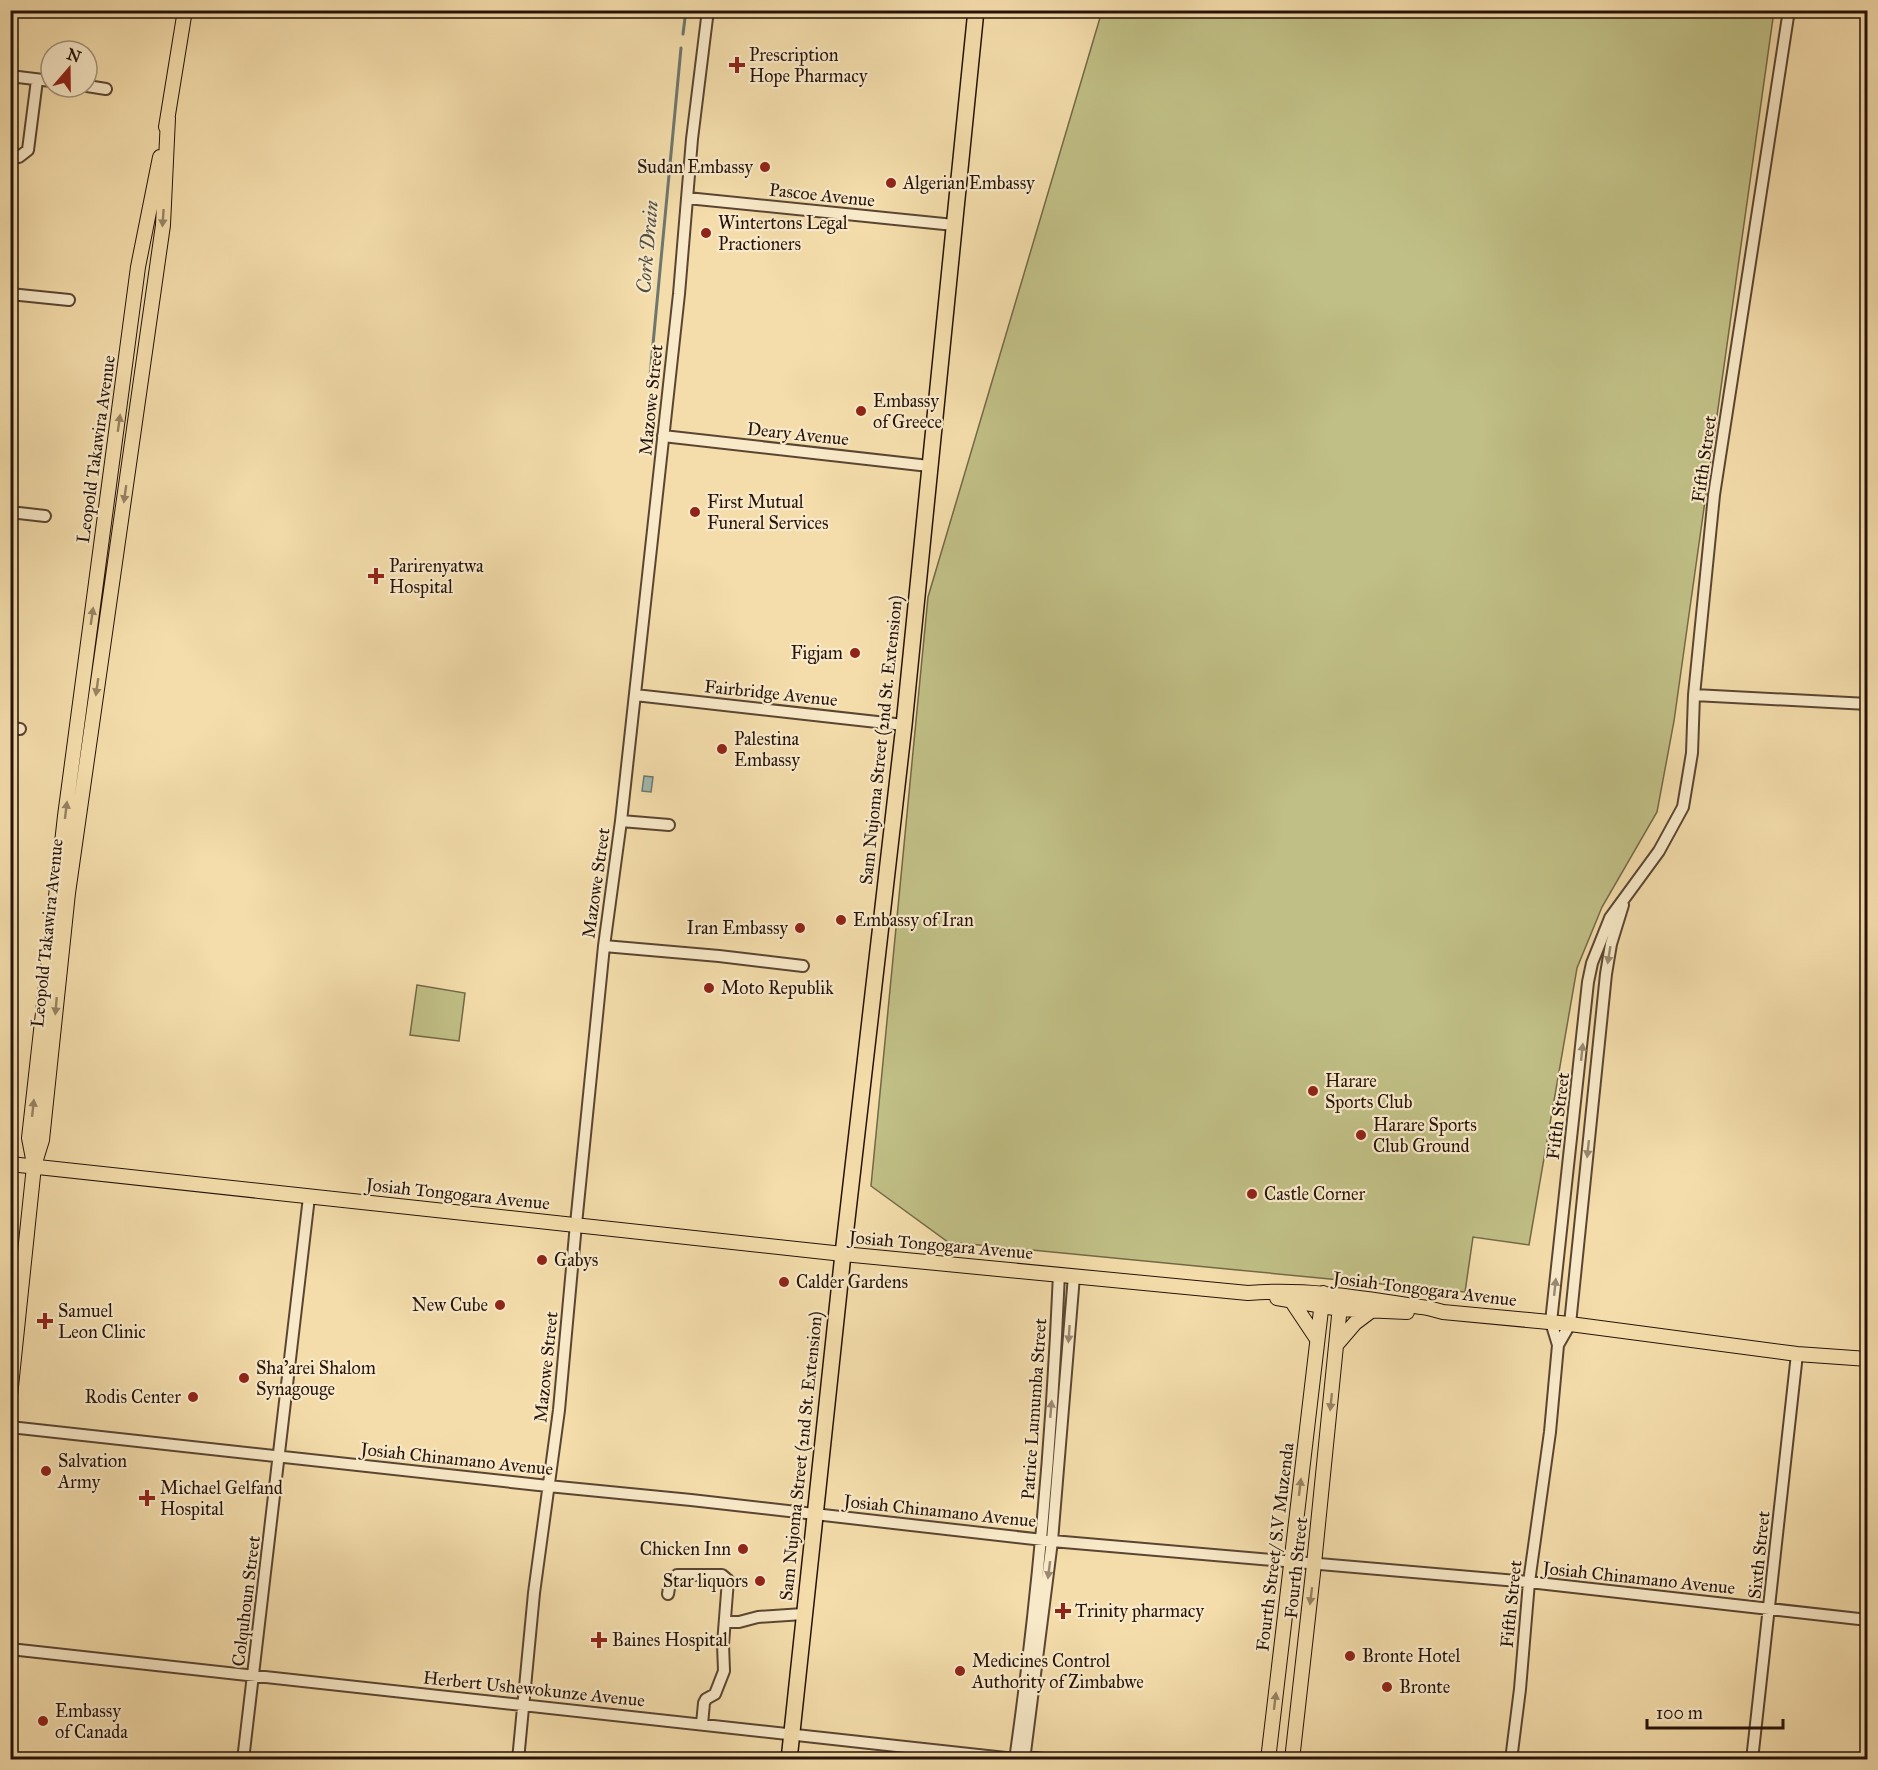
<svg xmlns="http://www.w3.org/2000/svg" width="1878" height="1770" viewBox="0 0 1878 1770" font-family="'IM FELL Great Primer',serif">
<rect width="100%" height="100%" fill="#f4ddab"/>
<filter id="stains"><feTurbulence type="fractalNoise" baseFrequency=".00333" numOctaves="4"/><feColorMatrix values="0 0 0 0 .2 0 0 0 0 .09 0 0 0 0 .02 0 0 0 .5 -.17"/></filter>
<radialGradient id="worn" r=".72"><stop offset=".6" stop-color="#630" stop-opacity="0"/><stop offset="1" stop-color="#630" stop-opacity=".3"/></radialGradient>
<path fill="#c0bf85" stroke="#736848" stroke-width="1.5" d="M1102 11H1774L1674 721 1657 812 1602 907 1577 968 1529 1245 1473 1237 1465 1292 948 1242 871 1186 928 597Z
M417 985 465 993 459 1041 410 1035Z"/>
<path fill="#9ebab1" stroke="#6e776e" stroke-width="1.5" d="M644 776 653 777 651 792 642 791Z"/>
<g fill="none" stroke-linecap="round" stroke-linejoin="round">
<path stroke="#6e776e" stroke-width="3" d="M683 34 686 10
M650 376 681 48"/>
<g stroke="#5a4532" stroke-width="14">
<path id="minor" d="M10 76 51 81
M87 86 106 89
M10 156 19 157 28 150 37 80
M687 198 954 225
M10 294 69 300
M663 436 929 466
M10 512 45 516
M635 695 904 725
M1694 695 1868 704
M10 728 20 729
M621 821 669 825
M604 946 719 956 803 966
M1558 1345 1570 1324 1606 974 1611 944 1623 905
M10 1427 548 1486 691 1500 1052 1541 1529 1582 1868 1620
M668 1594 670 1582 677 1575H722L728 1580 723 1644 724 1671 715 1694 706 1699 704 1703 702 1724
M725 1622H739L758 1617 803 1614
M10 1649 1015 1759 1024 1757 1055 1760
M243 1760 309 1197
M518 1760 534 1593 559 1410 576 1224 604 946 621 821 679 294 692 139 708 10
M1015 1760C1038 1599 1052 1437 1059 1274
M1024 1760 1052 1541 1074 1276
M1511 1760 1520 1689 1529 1582 1550 1432 1558 1345 1551 1322 1588 982 1592 963 1610 918 1659 851 1683 807 1692 753 1694 695 1714 495 1789 10
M1752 1760 1797 1354"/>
</g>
<g stroke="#26120a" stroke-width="16">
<path id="major" d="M166 127 185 10
M10 1164 843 1254 1248 1293C1309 1288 1368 1299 1428 1308L1443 1312 1570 1324 1797 1354 1868 1359
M34 1164 29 1138 65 816 138 267 160 157
M1277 1298 1340 1309 1407 1312
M1291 1300 1317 1339
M1337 1344 1355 1323 1371 1311
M10 1396 34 1166 42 1140 68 893 163 225 168 118
M1268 1760 1323 1293
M1292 1760 1314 1564 1341 1296"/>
</g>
<g stroke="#26120a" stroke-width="18">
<path id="highway" d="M789 1760 843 1254 904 725 976 10"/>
</g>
<use href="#minor" stroke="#f8e9c8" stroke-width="10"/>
<use href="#major" stroke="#f4ddab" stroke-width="14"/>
<use href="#highway" stroke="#f4ddab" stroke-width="15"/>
</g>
<defs><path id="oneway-solid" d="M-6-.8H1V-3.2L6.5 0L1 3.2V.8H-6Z" transform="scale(1.5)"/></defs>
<g fill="#978263">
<use href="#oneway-solid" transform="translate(163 218) rotate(94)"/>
<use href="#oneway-solid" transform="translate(119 423) rotate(-82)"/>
<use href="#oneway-solid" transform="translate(125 494) rotate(98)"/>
<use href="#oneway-solid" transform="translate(92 616) rotate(-82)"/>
<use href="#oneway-solid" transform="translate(97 687) rotate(98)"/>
<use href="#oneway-solid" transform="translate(66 810) rotate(-83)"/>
<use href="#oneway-solid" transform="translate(56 1006) rotate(95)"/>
<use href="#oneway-solid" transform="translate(33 1108) rotate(-84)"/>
<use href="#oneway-solid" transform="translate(1331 1402) rotate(96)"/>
<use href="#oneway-solid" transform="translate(1300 1487) rotate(-83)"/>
<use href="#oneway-solid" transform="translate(1311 1596) rotate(97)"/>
<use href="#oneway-solid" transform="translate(1275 1701) rotate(-83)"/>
</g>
<g fill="#9a8872">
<use href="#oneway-solid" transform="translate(1609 955) rotate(99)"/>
<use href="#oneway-solid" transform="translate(1582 1052) rotate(-84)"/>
<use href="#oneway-solid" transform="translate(1588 1149) rotate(96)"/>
<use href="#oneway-solid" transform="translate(1555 1287) rotate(-84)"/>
<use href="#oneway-solid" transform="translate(1069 1334) rotate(94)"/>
<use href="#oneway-solid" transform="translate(1051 1409) rotate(-85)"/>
<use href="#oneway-solid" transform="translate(1049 1570) rotate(97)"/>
</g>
<g fill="#8f2418" stroke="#f8e9c8" stroke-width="2">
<path d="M734 56h6v6h6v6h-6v6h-6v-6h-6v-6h6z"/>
<circle cx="765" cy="167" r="6"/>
<circle cx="891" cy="183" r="6"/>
<circle cx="706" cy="233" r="6"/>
<circle cx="861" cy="411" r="6"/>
<circle cx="695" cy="512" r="6"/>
<path d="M373 567h6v6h6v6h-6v6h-6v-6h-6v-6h6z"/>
<circle cx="855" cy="653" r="6"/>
<circle cx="722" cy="749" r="6"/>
<circle cx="841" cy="920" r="6"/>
<circle cx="800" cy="928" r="6"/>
<circle cx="709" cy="988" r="6"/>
<circle cx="1313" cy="1091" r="6"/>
<circle cx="1361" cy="1135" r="6"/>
<circle cx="1252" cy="1194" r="6"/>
<circle cx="542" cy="1260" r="6"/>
<circle cx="784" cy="1282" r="6"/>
<circle cx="500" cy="1305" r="6"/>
<path d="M42 1312h6v6h6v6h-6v6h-6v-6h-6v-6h6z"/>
<circle cx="244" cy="1378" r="6"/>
<circle cx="193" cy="1397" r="6"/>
<circle cx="46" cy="1471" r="6"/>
<path d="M144 1489h6v6h6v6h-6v6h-6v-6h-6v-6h6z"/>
<circle cx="743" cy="1549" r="6"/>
<circle cx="760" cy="1581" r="6"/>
<path d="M1060 1602h6v6h6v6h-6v6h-6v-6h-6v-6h6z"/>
<path d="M596 1631h6v6h6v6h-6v6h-6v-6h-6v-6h6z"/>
<circle cx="1350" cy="1656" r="6"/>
<circle cx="960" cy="1671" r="6"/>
<circle cx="1387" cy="1687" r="6"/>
<circle cx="43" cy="1721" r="6"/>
</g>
<g text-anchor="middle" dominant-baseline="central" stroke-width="4.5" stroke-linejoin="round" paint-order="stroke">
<g font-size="18" fill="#26120a" stroke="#f8e9c8" text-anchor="start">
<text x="749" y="55">Prescription<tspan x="749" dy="21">Hope Pharmacy</tspan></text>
<text x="753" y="167" text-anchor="end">Sudan Embassy</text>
<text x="903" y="183">Algerian Embassy</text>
<text x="718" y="223">Wintertons Legal<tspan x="718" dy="21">Practioners</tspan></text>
<text x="873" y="401">Embassy<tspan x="873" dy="21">of Greece</tspan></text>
<text x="707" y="502">First Mutual<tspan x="707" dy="21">Funeral Services</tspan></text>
<text x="389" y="566">Parirenyatwa<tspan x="389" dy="21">Hospital</tspan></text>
<text x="843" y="653" text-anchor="end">Figjam</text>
<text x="734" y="739">Palestina<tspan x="734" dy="21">Embassy</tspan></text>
<text x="853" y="920">Embassy of Iran</text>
<text x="788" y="928" text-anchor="end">Iran Embassy</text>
<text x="721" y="988">Moto Republik</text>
<text x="1325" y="1081">Harare<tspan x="1325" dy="21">Sports Club</tspan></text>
<text x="1373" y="1125">Harare Sports<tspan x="1373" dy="21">Club Ground</tspan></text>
<text x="1264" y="1194">Castle Corner</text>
<text x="554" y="1260">Gabys</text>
<text x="796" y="1282">Calder Gardens</text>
<text x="488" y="1305" text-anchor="end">New Cube</text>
<text x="58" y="1311">Samuel<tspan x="58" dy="21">Leon Clinic</tspan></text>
<text x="256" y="1368">Sha'arei Shalom<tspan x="256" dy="21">Synagouge</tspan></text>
<text x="181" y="1397" text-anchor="end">Rodis Center</text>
<text x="58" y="1461">Salvation<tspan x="58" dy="21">Army</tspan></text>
<text x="160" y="1488">Michael Gelfand<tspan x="160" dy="21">Hospital</tspan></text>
<text x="731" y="1549" text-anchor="end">Chicken Inn</text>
<text x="748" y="1581" text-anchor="end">Star liquors</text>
<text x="1075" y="1611">Trinity pharmacy</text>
<text x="612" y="1640">Baines Hospital</text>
<text x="1362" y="1656">Bronte Hotel</text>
<text x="972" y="1661">Medicines Control<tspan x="972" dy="21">Authority of Zimbabwe</tspan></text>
<text x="1399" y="1687">Bronte</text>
<text x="55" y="1711">Embassy<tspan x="55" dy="21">of Canada</tspan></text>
</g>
<g font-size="18" fill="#26120a" stroke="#f8e9c8">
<text transform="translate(822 195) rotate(6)">Pascoe Avenue</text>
<text transform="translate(651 400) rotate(-84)">Mazowe Street</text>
<text transform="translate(798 434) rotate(6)">Deary Avenue</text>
<text transform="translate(96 449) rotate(-82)">Leopold Takawira Avenue</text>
<text transform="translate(1704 459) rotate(-82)">Fifth Street</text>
<text transform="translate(771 693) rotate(6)">Fairbridge Avenue</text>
<text transform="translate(881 740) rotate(-84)">Sam Nujoma Street (2nd St. Extension)</text>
<text transform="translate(596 883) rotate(-82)">Mazowe Street</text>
<text transform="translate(47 933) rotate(-84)">Leopold Takawira Avenue</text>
<text transform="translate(1558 1116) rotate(-83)">Fifth Street</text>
<text transform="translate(458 1194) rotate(6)">Josiah Tongogara Avenue</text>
<text transform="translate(941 1245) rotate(5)">Josiah Tongogara Avenue</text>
<text transform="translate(1425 1289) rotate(7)">Josiah Tongogara Avenue</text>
<text transform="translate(546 1367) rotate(-84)">Mazowe Street</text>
<text transform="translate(1034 1409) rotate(-86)">Patrice Lumumba Street</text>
<text transform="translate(801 1456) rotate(-84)">Sam Nujoma Street (2nd St. Extension)</text>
<text transform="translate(457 1459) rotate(6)">Josiah Chinamano Avenue</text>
<text transform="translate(940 1511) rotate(6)">Josiah Chinamano Avenue</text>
<text transform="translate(1275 1547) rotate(-83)">Fourth Street/ S.V Muzenda</text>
<text transform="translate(1759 1555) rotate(-84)">Sixth Street</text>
<text transform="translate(1296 1568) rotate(-84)">Fourth Street</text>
<text transform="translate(1639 1578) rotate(6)">Josiah Chinamano Avenue</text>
<text transform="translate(246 1601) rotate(-83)">Colquhoun Street</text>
<text transform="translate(1511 1604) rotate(-84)">Fifth Street</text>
<text transform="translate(534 1689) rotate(6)">Herbert Ushewokunze Avenue</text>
</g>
<g font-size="20" font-style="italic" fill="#504d44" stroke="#f8e9c8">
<text transform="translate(647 247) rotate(-85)">Cork Drain</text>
</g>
</g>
<rect width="1878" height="1770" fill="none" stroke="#f4ddab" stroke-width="36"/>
<rect x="12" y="12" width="1854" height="1746" fill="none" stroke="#26120a" stroke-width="3"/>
<rect x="18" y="18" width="1842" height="1734" fill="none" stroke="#26120a" stroke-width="1.5"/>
<g transform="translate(69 69) rotate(20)"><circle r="28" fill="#f8e9c8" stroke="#a4937c" stroke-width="1.5"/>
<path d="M0-4.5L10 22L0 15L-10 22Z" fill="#8f2418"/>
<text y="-9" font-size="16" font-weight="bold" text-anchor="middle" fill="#26120a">N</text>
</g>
<path d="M1647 1719v9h136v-9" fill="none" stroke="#26120a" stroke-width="3"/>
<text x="1656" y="1719" font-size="18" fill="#26120a" stroke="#f8e9c8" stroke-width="4.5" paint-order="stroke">100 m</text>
<rect width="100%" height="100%" filter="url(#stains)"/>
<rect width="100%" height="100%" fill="url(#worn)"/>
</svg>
